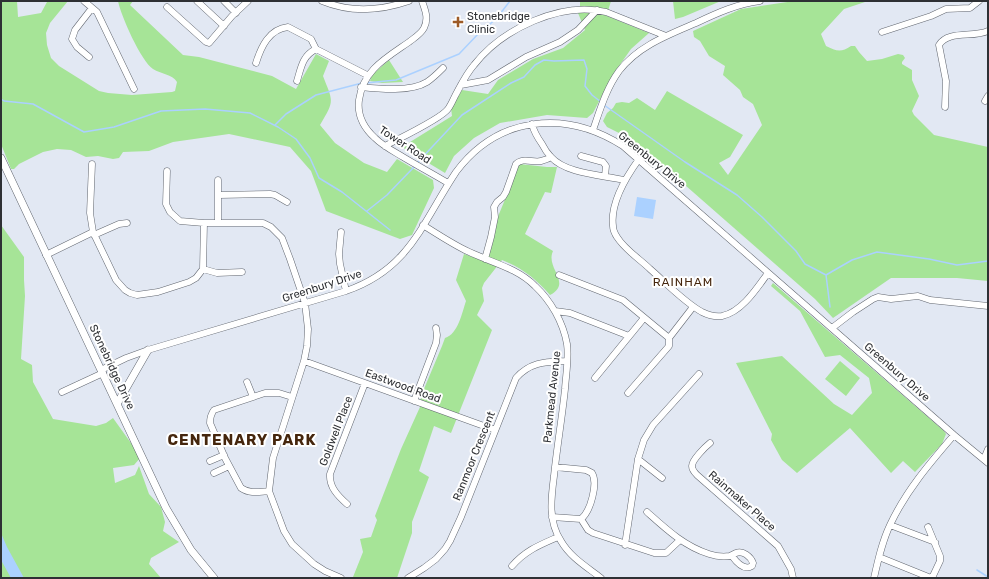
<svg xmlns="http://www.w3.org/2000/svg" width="989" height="579" viewBox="0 0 989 579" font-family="Rubik,sans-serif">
<rect width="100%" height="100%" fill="#e2e8f3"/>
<path fill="#a6e497" d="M1 1H17L18 17 41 13 47 2 68 1 50 23 46 33 47 45 51 58 59 66 99 91 108 93 132 95 172 92 175 91 177 82C172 74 161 74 153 69 141 61 121 16 118 1H133L130 5 183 55 199 57 272 76 296 89 316 54 329 61 323 76C333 102 335 100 320 125L335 143 364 163 387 172 397 159 433 180 434 188 412 235 400 239 326 211 311 171 290 147 229 134 173 142 149 151 123 152 119 158 113 159 98 156 86 157 71 150 57 149 43 152 19 164 14 169H11L1 144Z
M580 1H611L608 11 598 8 580 7Z
M673 1H721L683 17 675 19Z
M794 1H868L844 9 821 34 826 46C836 51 841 53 851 46H855L859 52 867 61 882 59 898 54 903 55 905 58 902 62V64L912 70V80L919 96 912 111 914 115 934 135 988 147V281L957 278H891L833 318 815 299 645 150 625 136 607 127 603 121 607 113 613 108 616 103 622 102 629 103 637 98 655 110 667 91 743 135 730 157 719 163 728 175 762 125 753 104 743 97 740 90 723 75 725 66 709 56 700 41 694 37 693 31 741 9Z
M597 12 649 33 631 49 612 76 593 113 587 118 547 115 500 123 474 138 454 156 445 173 402 147 452 116 451 108 462 90 488 94 498 80 533 59 563 48 585 30 578 13Z
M389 60 403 82 382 83 370 81 372 75Z
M519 164 547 167H557L551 193 545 192 525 234 553 251C545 268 573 283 550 295 536 279 522 268 502 260L484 283 482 288 484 301 477 315 492 330 451 433 434 426 419 471 429 477 412 522V533L397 578H358L353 577 363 552 360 539 371 537 377 520 375 516 401 449 420 407 421 396 442 346 445 338C458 334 462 313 466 301L456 280 464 254 485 261 499 214 509 190Z
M1 225 24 257V280L25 296 21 359 32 365 33 382 53 419 96 426 106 423 113 418 141 457 134 465 113 468 115 483 135 475 139 466 149 494 161 507 165 522 163 531 179 542 151 558 149 564 161 578H1Z
M773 283 944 431 946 434 942 444 915 472 903 461 891 473 850 428 797 473 782 460 771 440 772 434 736 363 782 356 834 404 852 415 872 393 869 378 840 355 825 357 800 311 771 286Z
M840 361 860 378 846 396 825 379Z"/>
<path fill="#abd1ff" d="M637 197 656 200 653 219 634 216Z
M1 533 7 547 24 578H11L1 560Z"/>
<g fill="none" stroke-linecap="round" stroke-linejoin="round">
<path stroke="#abd1ff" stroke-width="1.5" d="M366 83 396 80 459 54 479 33 496 19 510 1
M1 99 4 101 33 104 84 132 114 127 161 111 205 109 250 113 278 127 296 139 310 158 319 178 342 192 390 230
M604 105 685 162 737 195 762 217 796 251 805 264 826 275 852 260 877 252 929 259 957 265 988 261
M275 125 286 114 316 95 362 83
M418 162 462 115 511 83 524 77 535 65 544 60 554 61 584 60 587 69 585 86 592 95 601 102
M367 211 387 195 414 167
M826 275 830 307
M977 570 988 577"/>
<g stroke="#626770" stroke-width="7">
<path id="minor" d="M84 1 97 12 134 89
M197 1 224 26
M224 1 236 13
M322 1C351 13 380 11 409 1
M422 1C425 10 429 18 424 28 421 34 414 38 409 42 386 58 363 70 359 100 357 115 364 128 375 138 383 146 393 151 403 157 418 166 433 174 448 183
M167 7 206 42 209 43 232 16 248 1
M882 32 931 16 946 9 970 8 979 1
M89 57 77 47 72 39 75 30 92 8
M256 63C261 47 269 29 288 27L311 39 316 49 367 75
M297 81C301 68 302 56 316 49
M461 85 488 80 526 57 560 42 578 30 597 10
M361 87C380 89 411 92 427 82 433 78 438 73 443 68
M985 101 988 96
M945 107 946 81 939 45C948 30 973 38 988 31
M532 124C534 132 537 137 542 144 544 148 547 153 551 157 566 174 603 175 624 180
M593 130C600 110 606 89 619 71 638 46 668 35 696 23 717 13 737 4 760 1
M385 146C398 139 441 119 448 109 451 105 453 100 455 96 461 85 466 74 474 65 502 29 561 1 606 12L666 36
M581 156 603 162 606 166 605 176
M639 159C626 177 610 203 613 226 613 230 615 234 617 237 625 250 640 259 650 269 665 282 685 303 702 312 708 315 715 317 722 316 742 312 757 288 768 273
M92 164 90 213 93 232 116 280 125 290 130 293 137 295 158 292 189 282 196 278 203 269 204 223
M167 171 166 204 170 212 180 221 204 223H263L271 227 282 238 290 259 305 303 308 329 307 346 304 361 273 458 269 491 284 531 292 544 314 564 325 571 341 578
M218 180V223
M219 195 270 194 275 195 287 202
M423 225C437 234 451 243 465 250 489 262 516 267 535 286 551 301 563 322 567 344 569 358 566 374 565 389 562 418 557 447 554 476 551 499 548 521 561 541 570 557 587 567 601 578
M341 232 339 254 340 264 346 291
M94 235 119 224 127 223
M46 255 93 232
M485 259 491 237 495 217 494 207 497 202 503 197 506 192 516 164C523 157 533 163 541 161 545 160 548 159 551 157
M203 269 217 273 242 272
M559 275 623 300 669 338V346L628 393
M555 311 570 313 629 336
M832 328 853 312 873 299 878 297 891 299 918 296 930 300 988 306
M669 338 693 307
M304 361 495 430
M101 370 126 358 148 350 346 291C410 269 422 223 456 172 498 116 565 109 623 146L954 435 988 463
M595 378 644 318
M247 382 253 397
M62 392 103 373
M414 401 436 343 437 335 436 328
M710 443C705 447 692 460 692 466 692 469 695 473 697 475L778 546 791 569 793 578
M638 459 662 478
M984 459 988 449
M210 461 224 455
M214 473 229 466
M269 491C258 492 250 494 241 488L225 458 210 423C210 417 211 414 214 410L265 393H279L292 397
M347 504C338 496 329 487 330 474L365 383
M647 512C666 529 684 546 709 554 715 556 723 557 730 556 732 555 734 554 736 553 743 550 751 557 753 563L752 566C744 571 737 563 732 556
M552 517 581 519C591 511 598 483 592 473L586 470 555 467
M581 519 588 530 593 533 654 553H666L680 540
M890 525 935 542
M928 527 940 556V561L932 578
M625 545 638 459 644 440 653 425 699 374
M879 557 931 578
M512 566C526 550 540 545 558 537
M408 578 424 568 436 559 445 549 450 541 461 517 516 378C531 361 547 362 567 361
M874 578C878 560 882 542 890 525 906 491 929 464 954 435"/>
</g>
<g stroke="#626770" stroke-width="8">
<path id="tertiary" d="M1 158 166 508 191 550 214 578
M117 404 148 350"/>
</g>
<use href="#minor" stroke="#fff" stroke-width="6"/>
<use href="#tertiary" stroke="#fff" stroke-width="7"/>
</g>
<path fill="#9d5b27" stroke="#fff" stroke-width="1.5" d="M456 16h4v4h4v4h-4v4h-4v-4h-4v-4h4z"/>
<g text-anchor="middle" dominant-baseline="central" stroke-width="4" stroke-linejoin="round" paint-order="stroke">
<g font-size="11" fill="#2e3034" stroke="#fff" text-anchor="start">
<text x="467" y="16">Stonebridge<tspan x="467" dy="13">Clinic</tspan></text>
</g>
<g font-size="11" fill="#2e3034" stroke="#fff">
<text transform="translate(405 145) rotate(33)">Tower Road</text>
<text transform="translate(652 160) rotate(39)">Greenbury Drive</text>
<text transform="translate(322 286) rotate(-18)">Greenbury Drive</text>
<text transform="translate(112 367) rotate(65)">Stonebridge Drive</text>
<text transform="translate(897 372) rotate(41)">Greenbury Drive</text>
<text transform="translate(403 386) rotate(20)">Eastwood Road</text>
<text transform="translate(552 397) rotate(-84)">Parkmead Avenue</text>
<text transform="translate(336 431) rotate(-69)">Goldwell Place</text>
<text transform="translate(474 456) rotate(-68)">Ranmoor Crescent</text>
<text transform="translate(742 501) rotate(41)">Rainmaker Place</text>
</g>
<g font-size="12" letter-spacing="1" fill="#45260d" stroke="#fff">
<text x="683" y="282">RAINHAM</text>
</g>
<g font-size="15" font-weight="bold" letter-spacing="1" fill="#45260d" stroke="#fff">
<text x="242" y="440">CENTENARY PARK</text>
</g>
</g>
<rect width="989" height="579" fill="none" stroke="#2e3034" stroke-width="4"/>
</svg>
